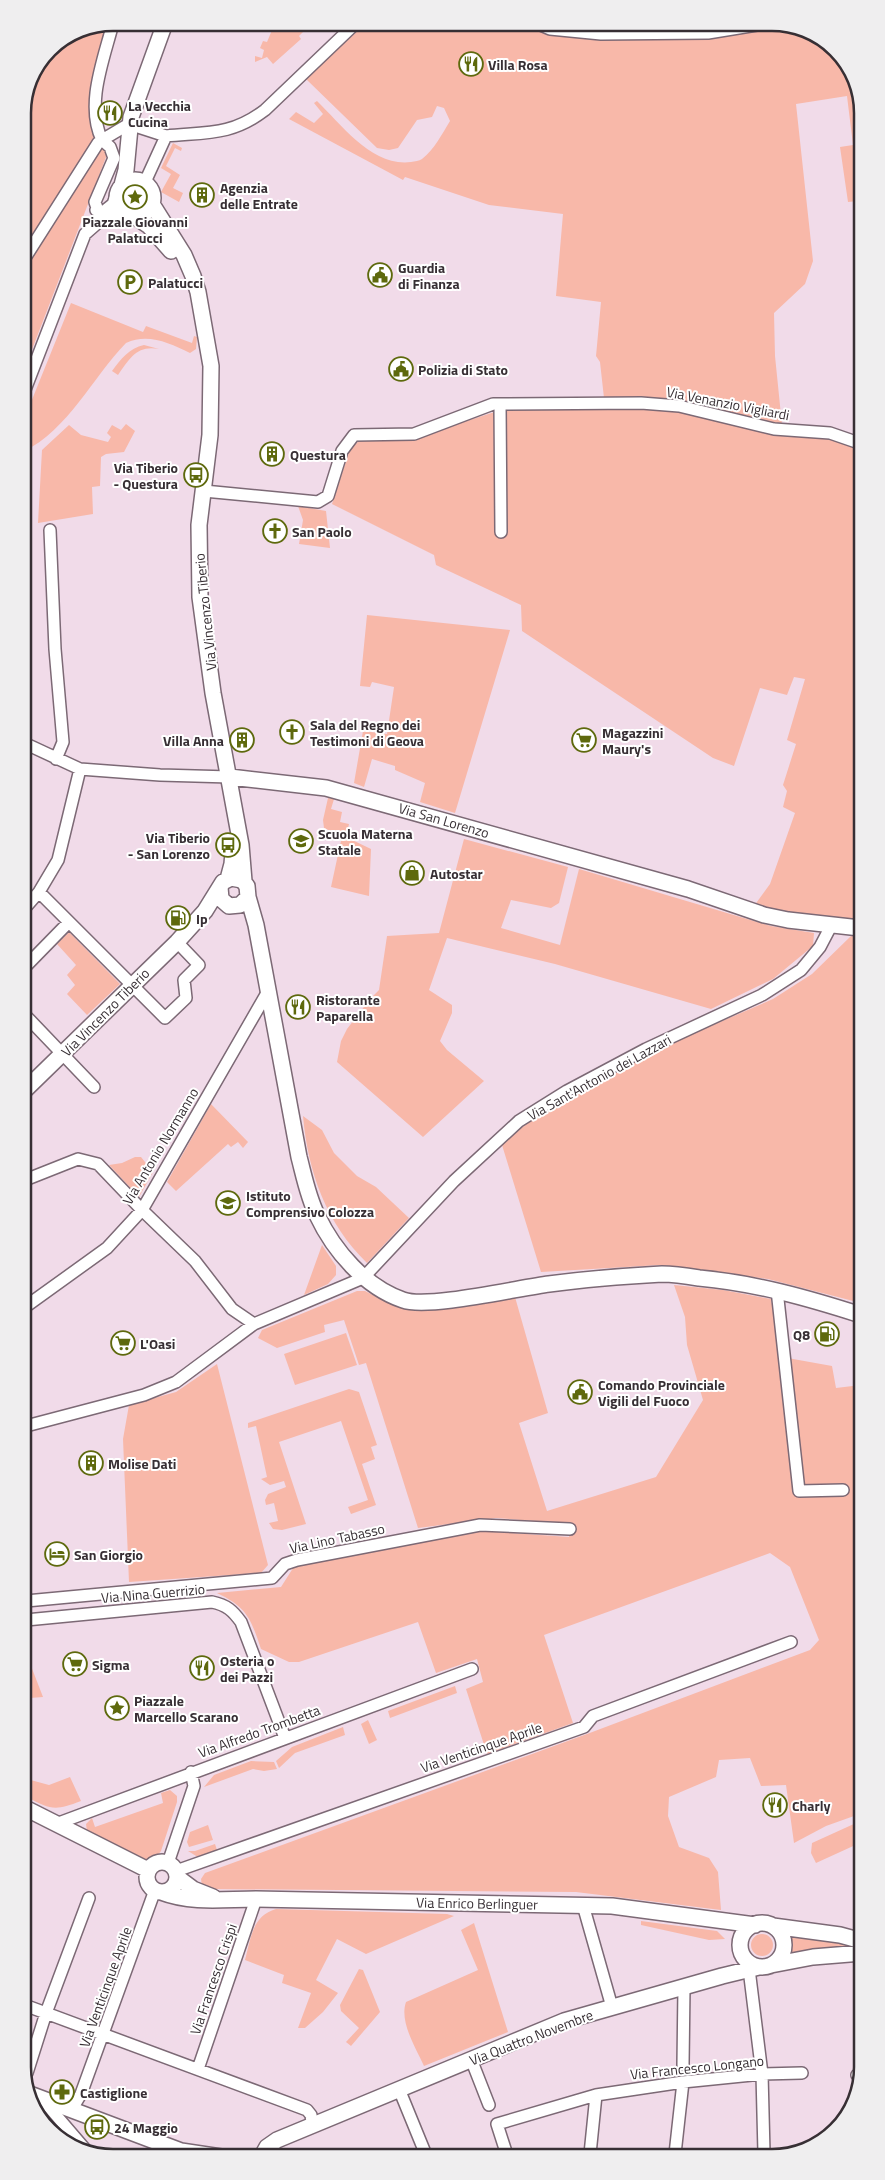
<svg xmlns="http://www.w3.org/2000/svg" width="885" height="2180" viewBox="0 0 885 2180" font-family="'Titillium Web',sans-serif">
<rect width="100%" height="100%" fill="#f1dbe9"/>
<path fill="#f8b8a9" d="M275 23H309L313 28 309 31 307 28 299 36 301 39 273 64 267 57 255 62V56L262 58 264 50 260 48 263 41 267 42Z
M366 23H778L827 41 858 85V201L848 202 840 147 853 145 847 96 796 104 813 261 805 284 774 313 775 356 782 425 604 398 600 362 596 356 601 302 556 296 563 214 489 205 405 177 403 180 289 119 296 112 314 123 323 114 314 103 317 101C342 125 372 167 411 162 415 161 419 161 422 159 434 150 442 134 450 121L444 108 437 106 432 117 417 120 398 148 389 150 377 148 306 79Z
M108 24C98 62 79 109 98 147L105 146 108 152 23 373V108L49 49 79 29Z
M173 143 182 148 181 151 175 148 166 166 180 175 173 188 183 193 179 202 161 192 171 174 161 168Z
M71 303 143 332 146 326 192 343 194 336 197 337 196 349 190 353C169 343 148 333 126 343 92 378 69 429 23 452V422Z
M144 345 159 349C137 345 130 358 118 375L112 371C121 359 129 348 144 345Z
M605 407 693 413 830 437 848 444 859 452 860 924 830 922 754 906 770 884 795 813 783 807 787 791 783 785 796 744 787 740 805 679 794 677 787 695 760 688 734 766 713 758 522 631 521 605 436 565 434 555 332 504 350 449 359 441 368 439 405 441 507 408Z
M126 424 135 431 124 452 106 454 101 457 100 486 92 487 93 514 38 523 42 450 69 425 81 435 108 442 111 437 107 433 112 425 121 430Z
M298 506 326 511 330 548 299 544 303 520Z
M367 615 510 630 455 813 420 802 425 783 395 770V766L372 759 364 787 354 783 363 731 387 734 394 687 372 682 370 687 360 686Z
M328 798 334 799 331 809 342 812 340 822 349 824 346 837 371 849 369 896 331 887 342 836 324 828 323 820Z
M464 839 568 867 559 903 551 908 511 900 501 928 560 945 579 869 771 926 814 933 813 946 773 979 711 1009 555 964 447 938 429 990 452 1005V1013L440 1041 447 1050 484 1081 423 1137 337 1062 341 1041 347 1029 370 999 379 990 387 936 439 933Z
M69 932 120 984 87 1015 67 994 75 985 67 975 76 965 57 944Z
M851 936 860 937 861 1303 768 1279 660 1265 541 1272 502 1145 526 1124 660 1048 773 999 812 974Z
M211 1104 248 1142 243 1148 238 1142 231 1147 228 1144 176 1191 167 1182Z
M303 1116 322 1130 334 1153 357 1176 376 1187 409 1218 367 1263C326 1223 308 1172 303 1116Z
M135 1157H141L153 1172 139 1197 109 1165 122 1163Z
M322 1245 336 1266V1275L328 1284 304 1295Z
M674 1285 723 1290 771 1299 782 1357 832 1366 836 1388 861 1385 862 1842 816 1863 811 1853 812 1843 856 1823 854 1816 826 1826 794 1843 786 1785 761 1786 750 1758 719 1760 716 1777 669 1797 668 1816 679 1847 709 1858 718 1872 721 1910 576 1892 209 1889 202 1886 201 1879 205 1873 587 1734 810 1650 819 1640 790 1567 770 1553 544 1635 573 1723 487 1754 466 1689 483 1682 477 1659 436 1673 418 1622 299 1662H289L261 1649C251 1619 247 1607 217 1593L281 1587 295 1565 483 1531 569 1537 571 1524 496 1518 418 1528 366 1363 359 1365 344 1320 324 1325 325 1332 277 1348 258 1338 262 1330 357 1291H365L395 1306 422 1311 515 1297 548 1413 519 1423 547 1511 656 1477 703 1400 687 1345 685 1317Z
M346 1333 357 1365 295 1385 284 1354Z
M217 1364 268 1565 261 1573 129 1582 123 1439 129 1405 176 1392Z
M349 1389 359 1392 377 1445 371 1447 375 1459 362 1464 376 1505 351 1514 348 1507 368 1500 341 1421 279 1442 306 1524 282 1530 273 1529 269 1523 278 1521 274 1503 266 1505 265 1500 268 1494 286 1487 284 1481 270 1485 261 1479 267 1477 256 1426 248 1428V1423Z
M31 1666 43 1697 30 1698 26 1696Z
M455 1686 457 1693 390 1718 388 1711Z
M368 1720 377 1740 369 1744 361 1724Z
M343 1727 345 1735 295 1753 279 1768 276 1761 292 1747Z
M251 1761 274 1762 277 1769 264 1771 253 1769 204 1787 214 1775Z
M70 1777 81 1801C55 1811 51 1810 27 1797V1779L49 1785Z
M170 1790 177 1796V1802L161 1851C155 1859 150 1860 141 1859L87 1831 86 1824 92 1818 95 1827 163 1803 161 1793Z
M208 1825 213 1840 189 1847 187 1842 190 1832Z
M215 1844 218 1853 201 1859 188 1851H195Z
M276 1909 447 1914 454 1916 366 1954 337 1939 316 1980 338 1993 323 2012 305 2028H298L311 1993 282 1983 284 1975 245 1960C251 1938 252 1916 276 1909Z
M641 1921 717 1931 725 1939 709 1940 641 1925Z
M474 1923 508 2032 424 2066C416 2048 399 2022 406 2002L478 1970 461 1930Z
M786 1932 862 1946 787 1956 790 1945Z
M751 1945a11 11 0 1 1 22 0a11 11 0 1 1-22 0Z
M359 1969 363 1970 380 2012 351 2046 346 2042 359 2028 341 2011 340 2005Z"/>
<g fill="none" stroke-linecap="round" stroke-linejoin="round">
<g stroke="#7c6975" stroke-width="14">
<path id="street" d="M113 23C104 59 85 104 102 140L129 124 166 136
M536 23 550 29 601 34 708 33 770 23
M145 182 166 136C206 132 231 136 265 110L356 23
M96 210 103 212 113 204 117 193
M23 261 98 143 102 140 110 147 114 158 95 202 101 220
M23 395 85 234 101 220 126 213
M500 404 501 532
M204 491 318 502 328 496 342 451 354 435 414 434 493 404H500L641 403 679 406 774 429 830 433 859 443
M50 530 55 649 63 742 56 759
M24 743 80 769 160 775 230 777
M39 892 165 1018 186 998 184 980 199 965 177 942
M25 908 39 892 58 860 80 769
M25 967 68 923
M25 1015 94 1087
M25 1180 78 1159 98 1164 142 1210 195 1261 232 1309 254 1324
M777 1290 799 1491 843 1490
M25 1307 107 1248 142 1210 267 993
M26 1426 144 1395 176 1382 254 1324 363 1278 454 1181 519 1121 567 1091 646 1049 762 995 801 970 820 947 831 926
M26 1601 272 1578 285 1564 297 1560 480 1525 570 1529
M26 1620 212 1602C227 1605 233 1611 241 1622L285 1738
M56 1824 472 1669
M168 1863 194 1786 191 1772
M176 1871 584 1727 593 1716 791 1642
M583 1905 612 2007
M749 1969 762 2074 764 2153
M27 2006 307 2110 311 2115 312 2122 307 2128
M471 2059 489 2105
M683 2065 684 1987
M198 2069 256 1899
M27 2073 46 2013 89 1898
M857 2075 860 2076
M399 2089 426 2155
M43 2100 85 2149
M63 2102 75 2104 81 2094 155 1890
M590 2154 596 2095
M675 2154 683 2082
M507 2155 497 2124 596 2095 683 2082 762 2074 802 2073"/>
</g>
<g stroke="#7c6975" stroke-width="18">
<path id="secondary" d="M117 198a18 18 0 1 1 36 0a18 18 0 1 1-36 0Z
M122 185 126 170 131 117 165 23
M152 204 184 255 193 276 198 292 211 366 210 435 199 525 200 597 213 693 241 845 244 881
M134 216 149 226 171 251
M230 777 326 788 688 889 764 915 788 920 860 928
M228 879 232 864 234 841
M248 897 256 925 299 1157C304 1176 308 1197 317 1215 334 1251 365 1287 403 1300 428 1309 518 1288 549 1284 586 1279 625 1276 662 1274 674 1274 687 1276 699 1278 755 1283 808 1298 861 1315
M25 1090 177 942 205 911 223 882 231 878 242 880 247 886 248 897 240 905 229 906 221 899 220 887
M27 1809 148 1870
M147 1877a15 15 0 1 1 30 0a15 15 0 1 1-30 0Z
M177 1877 193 1889 213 1897
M161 1892C193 1904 224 1899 256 1899L612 1906 755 1925
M740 1945a22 22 0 1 1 44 0a22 22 0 1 1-44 0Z
M773 1926 840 1935 862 1941
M771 1965 813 1957 862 1953
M27 2093 181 2151 221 2157
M262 2156 267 2147 277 2140 564 2021 722 1976 759 1967"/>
</g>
<use href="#street" stroke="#fff" stroke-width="11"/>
<use href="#secondary" stroke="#fff" stroke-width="15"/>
</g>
<defs>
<g id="restaurant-ring" transform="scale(1.25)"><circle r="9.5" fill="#fff" stroke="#5e690d" stroke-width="1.5"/><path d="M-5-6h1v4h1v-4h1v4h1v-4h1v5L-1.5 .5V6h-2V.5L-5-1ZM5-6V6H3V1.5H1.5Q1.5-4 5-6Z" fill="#5e690d"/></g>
<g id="building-ring" transform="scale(1.25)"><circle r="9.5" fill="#fff" stroke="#5e690d" stroke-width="1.5"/><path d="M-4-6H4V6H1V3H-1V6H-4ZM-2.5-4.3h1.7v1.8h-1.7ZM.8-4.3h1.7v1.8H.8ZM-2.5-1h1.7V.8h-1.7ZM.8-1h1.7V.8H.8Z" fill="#5e690d"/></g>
<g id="sight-ring" transform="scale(1.25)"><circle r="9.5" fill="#fff" stroke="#5e690d" stroke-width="1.5"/><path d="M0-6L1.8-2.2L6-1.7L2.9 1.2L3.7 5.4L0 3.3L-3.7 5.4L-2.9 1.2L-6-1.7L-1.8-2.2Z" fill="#5e690d"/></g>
<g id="civic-ring" transform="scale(1.25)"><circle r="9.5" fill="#fff" stroke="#5e690d" stroke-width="1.5"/><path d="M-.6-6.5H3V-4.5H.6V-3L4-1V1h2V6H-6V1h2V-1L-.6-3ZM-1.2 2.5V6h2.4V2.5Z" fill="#5e690d"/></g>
<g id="parking-ring" transform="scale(1.25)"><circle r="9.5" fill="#fff" stroke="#5e690d" stroke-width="1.5"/><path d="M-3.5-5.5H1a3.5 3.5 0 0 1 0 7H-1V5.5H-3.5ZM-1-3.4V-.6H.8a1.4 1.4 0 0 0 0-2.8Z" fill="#5e690d"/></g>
<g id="bus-ring" transform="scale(1.25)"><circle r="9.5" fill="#fff" stroke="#5e690d" stroke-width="1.5"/><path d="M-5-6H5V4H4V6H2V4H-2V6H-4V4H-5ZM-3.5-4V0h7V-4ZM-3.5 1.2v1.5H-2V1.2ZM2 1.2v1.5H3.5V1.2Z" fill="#5e690d"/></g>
<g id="church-ring" transform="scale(1.25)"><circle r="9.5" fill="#fff" stroke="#5e690d" stroke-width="1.5"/><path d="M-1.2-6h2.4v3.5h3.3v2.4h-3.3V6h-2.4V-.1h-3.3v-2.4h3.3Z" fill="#5e690d"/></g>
<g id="supermarket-ring" transform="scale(1.25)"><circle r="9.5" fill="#fff" stroke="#5e690d" stroke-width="1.5"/><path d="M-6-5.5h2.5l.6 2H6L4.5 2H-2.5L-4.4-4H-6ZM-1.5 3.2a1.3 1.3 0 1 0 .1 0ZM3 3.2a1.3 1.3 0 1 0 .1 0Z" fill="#5e690d"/></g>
<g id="school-ring" transform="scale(1.25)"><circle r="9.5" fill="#fff" stroke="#5e690d" stroke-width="1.5"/><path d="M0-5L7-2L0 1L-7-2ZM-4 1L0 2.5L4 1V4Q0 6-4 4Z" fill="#5e690d"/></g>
<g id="shop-ring" transform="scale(1.25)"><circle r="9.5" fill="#fff" stroke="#5e690d" stroke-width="1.5"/><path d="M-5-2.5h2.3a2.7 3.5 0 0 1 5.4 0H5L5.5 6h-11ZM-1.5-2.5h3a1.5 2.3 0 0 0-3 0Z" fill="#5e690d"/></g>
<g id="fuel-ring" transform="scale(1.25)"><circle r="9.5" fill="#fff" stroke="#5e690d" stroke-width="1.5"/><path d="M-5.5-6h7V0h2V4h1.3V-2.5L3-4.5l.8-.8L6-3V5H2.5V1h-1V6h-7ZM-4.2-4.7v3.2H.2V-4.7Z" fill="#5e690d"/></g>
<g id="hotel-ring" transform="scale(1.25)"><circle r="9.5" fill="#fff" stroke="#5e690d" stroke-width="1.5"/><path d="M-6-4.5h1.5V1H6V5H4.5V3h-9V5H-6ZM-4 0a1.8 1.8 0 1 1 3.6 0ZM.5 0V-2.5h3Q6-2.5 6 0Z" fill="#5e690d"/></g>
<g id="pharmacy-ring" transform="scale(1.25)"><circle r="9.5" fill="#fff" stroke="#5e690d" stroke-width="1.5"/><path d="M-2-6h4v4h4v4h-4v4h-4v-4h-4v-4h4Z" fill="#5e690d"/></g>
</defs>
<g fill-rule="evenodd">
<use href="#restaurant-ring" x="471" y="64"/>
<use href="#restaurant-ring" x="110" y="113"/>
<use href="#building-ring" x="202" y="195"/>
<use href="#sight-ring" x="135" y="197"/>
<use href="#civic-ring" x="380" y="275"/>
<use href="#parking-ring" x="130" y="282"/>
<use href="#civic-ring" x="401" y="369"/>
<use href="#building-ring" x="272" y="454"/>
<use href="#bus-ring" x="196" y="475"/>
<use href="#church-ring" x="275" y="531"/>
<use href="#church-ring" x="292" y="732"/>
<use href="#building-ring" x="242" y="740"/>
<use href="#supermarket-ring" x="584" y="740"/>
<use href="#school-ring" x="301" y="841"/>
<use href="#bus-ring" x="228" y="845"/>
<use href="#shop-ring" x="412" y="873"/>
<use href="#fuel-ring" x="178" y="918"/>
<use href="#restaurant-ring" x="298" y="1007"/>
<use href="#school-ring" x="228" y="1203"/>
<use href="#fuel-ring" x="827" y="1334"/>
<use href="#supermarket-ring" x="123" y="1343"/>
<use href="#civic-ring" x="580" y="1392"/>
<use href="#building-ring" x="91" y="1463"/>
<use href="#hotel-ring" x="57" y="1554"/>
<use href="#supermarket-ring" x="75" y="1664"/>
<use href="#restaurant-ring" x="202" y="1668"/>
<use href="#sight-ring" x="117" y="1708"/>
<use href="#restaurant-ring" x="775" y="1805"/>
<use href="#pharmacy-ring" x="62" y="2092"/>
<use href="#bus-ring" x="97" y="2127"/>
</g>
<g text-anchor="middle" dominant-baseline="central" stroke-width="4" stroke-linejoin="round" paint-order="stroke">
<g font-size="14" font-weight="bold" fill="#372f34" stroke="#fff" text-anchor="start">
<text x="488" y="64">Villa Rosa</text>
<text x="128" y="105">La Vecchia<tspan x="128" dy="16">Cucina</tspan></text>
<text x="220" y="187">Agenzia<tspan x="220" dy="16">delle Entrate</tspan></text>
<text x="135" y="221" text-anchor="middle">Piazzale Giovanni<tspan x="135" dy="16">Palatucci</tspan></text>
<text x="398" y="267">Guardia<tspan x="398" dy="16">di Finanza</tspan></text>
<text x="148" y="282">Palatucci</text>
<text x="418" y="369">Polizia di Stato</text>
<text x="290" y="454">Questura</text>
<text x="178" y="467" text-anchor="end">Via Tiberio<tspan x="178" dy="16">- Questura</tspan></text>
<text x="292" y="531">San Paolo</text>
<text x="310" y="724">Sala del Regno dei<tspan x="310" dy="16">Testimoni di Geova</tspan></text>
<text x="602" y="732">Magazzini<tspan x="602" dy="16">Maury's</tspan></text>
<text x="224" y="740" text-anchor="end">Villa Anna</text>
<text x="318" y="833">Scuola Materna<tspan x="318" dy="16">Statale</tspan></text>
<text x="210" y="837" text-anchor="end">Via Tiberio<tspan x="210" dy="16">- San Lorenzo</tspan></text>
<text x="430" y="873">Autostar</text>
<text x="196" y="918">Ip</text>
<text x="316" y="999">Ristorante<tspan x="316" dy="16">Paparella</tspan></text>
<text x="246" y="1195">Istituto<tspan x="246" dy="16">Comprensivo Colozza</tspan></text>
<text x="810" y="1334" text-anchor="end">Q8</text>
<text x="140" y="1343">L'Oasi</text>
<text x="598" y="1384">Comando Provinciale<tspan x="598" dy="16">Vigili del Fuoco</tspan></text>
<text x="108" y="1463">Molise Dati</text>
<text x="74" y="1554">San Giorgio</text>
<text x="220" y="1660">Osteria o<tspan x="220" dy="16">dei Pazzi</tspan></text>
<text x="92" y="1664">Sigma</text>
<text x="134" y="1700">Piazzale<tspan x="134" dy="16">Marcello Scarano</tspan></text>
<text x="792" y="1805">Charly</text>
<text x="80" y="2092">Castiglione</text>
<text x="114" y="2127">24 Maggio</text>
</g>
<g font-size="14" fill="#372f34" stroke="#fff">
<text transform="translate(728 403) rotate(11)">Via Venanzio Vigliardi</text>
<text transform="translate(205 612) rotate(-96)">Via Vincenzo Tiberio</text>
<text transform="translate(444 820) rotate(16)">Via San Lorenzo</text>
<text transform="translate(105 1012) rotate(-45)">Via Vincenzo Tiberio</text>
<text transform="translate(599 1077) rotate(-29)">Via Sant'Antonio dei Lazzari</text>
<text transform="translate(160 1146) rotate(-59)">Via Antonio Normanno</text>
<text transform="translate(337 1538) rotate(-12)">Via Lino Tabasso</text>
<text transform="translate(153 1593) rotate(-5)">Via Nina Guerrizio</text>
<text transform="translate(259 1731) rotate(-20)">Via Alfredo Trombetta</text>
<text transform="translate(481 1747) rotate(-19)">Via Venticinque Aprile</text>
<text transform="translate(477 1903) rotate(1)">Via Enrico Berlinguer</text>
<text transform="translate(213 1979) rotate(-71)">Via Francesco Crispi</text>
<text transform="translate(105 1987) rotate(-70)">Via Venticinque Aprile</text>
<text transform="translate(531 2037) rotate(-21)">Via Quattro Novembre</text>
<text transform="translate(697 2067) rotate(-6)">Via Francesco Longano</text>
</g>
</g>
<path d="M0 0H885V2180H0ZM113 31H772A82 82 0 0 1 854 113V2067A82 82 0 0 1 772 2149H113A82 82 0 0 1 31 2067V113A82 82 0 0 1 113 31Z" fill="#efeeef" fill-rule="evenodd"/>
<path fill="none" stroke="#372f34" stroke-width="2.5" d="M113 31H772A82 82 0 0 1 854 113V2067A82 82 0 0 1 772 2149H113A82 82 0 0 1 31 2067V113A82 82 0 0 1 113 31Z"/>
</svg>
